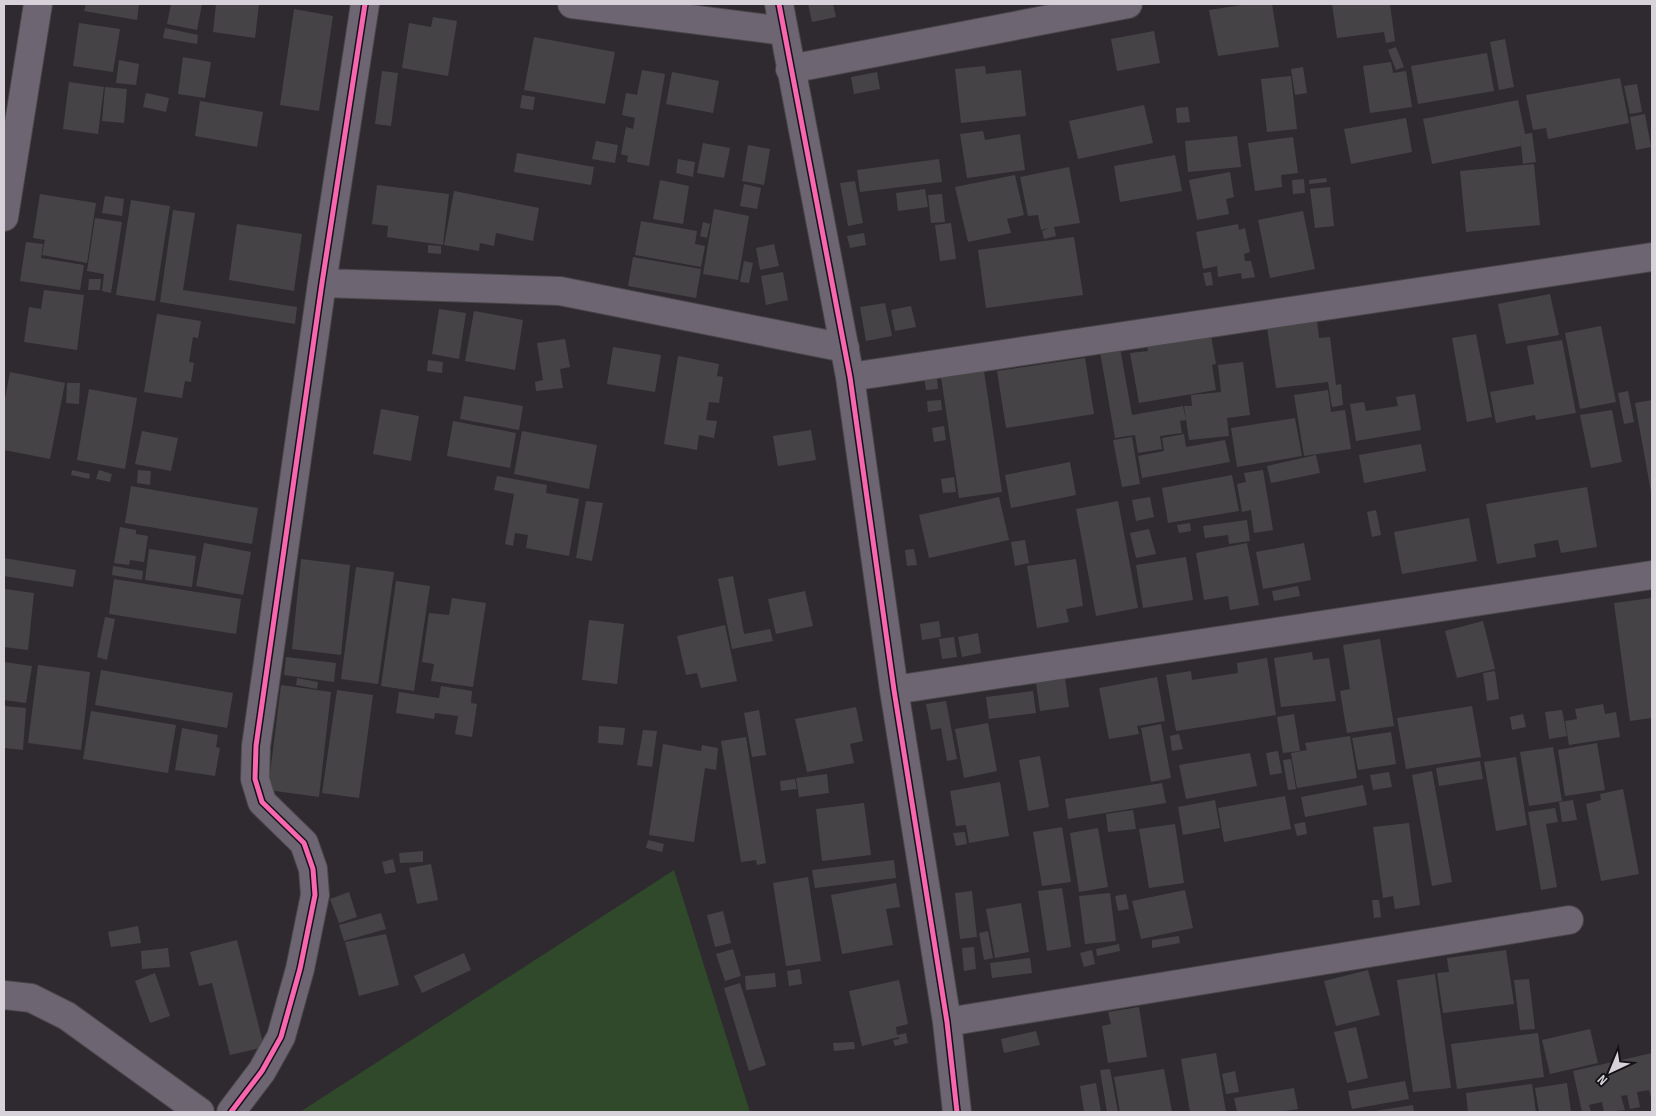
<svg xmlns="http://www.w3.org/2000/svg" width="1656" height="1116" viewBox="0 0 1656 1116" font-family="'Sofia Sans Condensed',sans-serif">
<rect width="100%" height="100%" fill="#2e2a30"/>
<path fill="#2f492a" d="M674 870 750 1112H300Z"/>
<path fill="#464347" d="M86 4H139L137 20 84 11Z
M171 4H202L197 30 167 24Z
M216 4H259L255 38 213 32Z
M808 4H833L836 17 812 22Z
M1248 4H1272L1279 47 1218 56 1209 10Z
M1332 4H1390L1395 41 1386 43 1384 32 1337 38Z
M294 9 333 16 319 111 280 105Z
M433 17 457 21 448 76 402 68 409 23 431 27Z
M79 23 120 29 113 72 73 66Z
M165 28 198 35 197 44 163 38Z
M1154 31 1160 63 1117 71 1111 39Z
M534 37 615 52 605 104 524 90Z
M1505 39 1514 87 1499 90 1490 42Z
M1396 47 1404 67 1396 70 1388 50Z
M1487 53 1494 91 1418 104 1411 66Z
M183 57 211 62 205 98 178 94Z
M119 60 139 64 136 85 116 83Z
M1391 62 1393 73 1406 71 1412 107 1370 113 1363 66Z
M985 66 986 74 1021 70 1026 116 961 123 955 69Z
M1303 67 1307 93 1295 95 1291 69Z
M642 70 665 74 649 166 627 162 628 156 621 154 626 127 633 129 635 118 622 115 626 93 637 95Z
M382 71 398 73 391 126 375 124Z
M672 72 719 81 713 113 666 104Z
M877 72 880 89 854 94 851 77Z
M1291 76 1297 129 1267 132 1261 79Z
M1620 78 1629 123 1548 139 1546 128 1533 130 1526 95Z
M69 82 104 87 98 134 63 129Z
M1637 84 1642 112 1630 114 1624 86Z
M105 87 127 89 124 123 102 121Z
M146 93 169 98 166 112 143 107Z
M522 95 535 97 533 110 520 108Z
M1518 100 1525 134 1532 133 1536 162 1523 164 1520 134 1521 146 1432 164 1423 119Z
M200 101 263 112 257 147 195 136Z
M1144 105 1153 143 1078 159 1069 121Z
M1188 107 1190 122 1177 123 1176 108Z
M1645 114 1651 147 1636 150 1630 117Z
M1406 118 1412 152 1351 164 1344 129Z
M983 131 985 140 1020 134 1025 170 967 178 960 134Z
M1237 136 1241 167 1188 172 1185 141Z
M1293 137 1298 173 1281 175 1282 187 1255 191 1248 143Z
M596 141 618 145 615 163 592 159Z
M703 143 730 148 724 178 697 173Z
M748 145 770 149 764 185 742 181Z
M517 153 594 167 591 185 514 172Z
M1175 155 1182 191 1120 202 1114 166Z
M678 159 695 162 693 177 676 173Z
M939 159 942 182 860 192 857 170Z
M1534 164 1540 225 1466 232 1460 171Z
M1069 167 1080 223 1054 227 1056 236 1044 239 1042 231 1049 228 1041 230 1038 215 1028 216 1020 177Z
M1230 172 1234 197 1226 199 1229 214 1197 220 1189 180Z
M1015 175 1024 215 1007 219 1011 233 968 242 955 187Z
M1326 178 1327 182 1309 184V180Z
M1304 179 1305 193 1293 194 1292 180Z
M660 180 689 186 683 224 653 219Z
M855 181 863 223 848 226 840 183Z
M744 184 761 188 757 209 740 206Z
M377 185 449 194 443 245 387 237 388 226 372 224Z
M1330 187 1334 226 1315 228 1310 189Z
M925 189 928 207 898 211 896 193Z
M454 191 539 208 533 241 496 233 494 246 480 243 479 251 444 245Z
M40 194 96 203 87 263 42 255 45 240 33 238Z
M942 194 945 222 931 223 928 195Z
M105 196 124 199 122 216 102 213Z
M131 200 170 206 155 301 116 295Z
M714 209 749 216 738 280 703 274Z
M173 210 195 213 183 290 297 307 295 324 160 302Z
M1303 211 1315 269 1270 278 1258 220Z
M95 218 122 222 111 293 102 291 104 274 87 271Z
M641 221 697 231 695 244 705 246 701 267 635 255Z
M703 222 710 224 707 238 700 236Z
M951 223 956 259 940 261 935 225Z
M237 224 302 234 294 291 229 280Z
M1238 224 1239 230 1245 228 1250 252 1244 254 1245 261H1251L1255 277 1242 279 1241 273 1218 277 1217 266 1203 269 1196 232Z
M864 233 866 245 850 248 847 236Z
M1074 237 1083 295 986 308 978 250Z
M26 242 43 244 41 258 84 265 80 290 20 281Z
M774 244 779 266 760 270 756 248Z
M428 245 441 246V254L428 253Z
M633 257 701 269 696 298 628 286Z
M744 261 753 263 749 283 740 282Z
M783 272 788 300 766 305 761 276Z
M1211 272 1213 285 1206 286 1203 273Z
M89 279H101L100 290H88Z
M44 290 84 295 77 350 24 342 29 307 41 309Z
M1550 294 1559 335 1506 344 1498 304Z
M885 303 892 336 866 341 860 307Z
M911 306 916 327 895 331 891 310Z
M439 309 466 313 459 359 432 354Z
M474 311 523 320 515 370 465 361Z
M157 314 201 321 198 338 193 337 189 362 194 363 191 382 185 381 182 398 144 392Z
M1317 321 1319 338 1330 337 1336 385 1341 384 1343 405 1332 407 1328 382 1276 388 1267 328Z
M1601 326 1616 402 1580 409 1565 333Z
M1476 334 1492 417 1467 422 1452 338Z
M1211 335 1216 364 1212 365 1216 390 1139 403 1130 353 1148 351 1147 345Z
M565 339 570 367 560 369 563 388 536 391 535 382 543 380 537 343Z
M1562 340 1576 413 1536 420 1535 415 1496 423 1490 392 1534 384 1527 346Z
M613 347 661 355 655 392 607 384Z
M1120 348 1132 415 1183 406 1186 420 1180 421 1182 433 1160 436 1162 449 1138 453 1135 435 1115 438 1100 352Z
M678 356 719 364 717 376 723 377 719 403 709 402 706 420 717 421 714 438 699 435 697 450 664 444Z
M1085 358 1094 414 1006 428 997 371Z
M428 360 443 362 442 373 427 371Z
M1243 362 1250 415 1227 418 1229 436 1189 440 1184 406H1192L1191 395 1221 392 1218 365Z
M984 371 1002 492 959 498 941 377Z
M10 372 65 383 50 459 4 450V403Z
M937 377 938 389 926 390 924 378Z
M67 383H80L79 404 66 403Z
M89 389 137 398 125 469 77 460Z
M1328 390 1331 412 1345 410 1351 449 1304 456 1294 395Z
M1628 391 1634 422 1624 424 1618 393Z
M1415 394 1421 430 1356 441 1350 404 1364 402 1366 411 1398 406 1396 397Z
M464 396 523 406 519 430 460 419Z
M941 400 942 410 928 412 927 401Z
M1652 400V492H1651L1635 403Z
M381 409 419 416 411 461 373 454Z
M1612 410 1622 462 1591 468 1580 415Z
M1295 418 1302 456 1237 467 1231 428Z
M453 421 516 433 510 468 447 456Z
M944 426 946 440 934 442 932 428Z
M811 430 816 460 778 466 773 436Z
M142 431 178 438 171 471 135 464Z
M522 431 597 445 589 489 514 474Z
M1184 434 1186 447 1225 440 1230 462 1142 478 1138 456 1164 451 1162 438Z
M1132 437 1140 484 1122 487 1113 440Z
M1421 444 1426 471 1364 483 1359 455Z
M1316 455 1320 473 1271 483 1267 466Z
M1070 462 1076 495 1011 508 1005 475Z
M72 470 90 474 89 479 71 475Z
M99 470 112 474 110 482 96 479Z
M138 470 151 471 150 485 137 483Z
M1263 470 1273 530 1254 533 1251 510 1242 512 1237 484 1246 482 1244 473Z
M1232 475 1239 511 1168 523 1162 488Z
M497 476 547 485 546 493 579 499 569 556 526 548 528 535 515 533 513 546 505 544 514 494 494 490Z
M954 477 956 492 943 493 941 479Z
M131 486 258 508 252 544 125 523Z
M1587 487 1597 547 1561 553 1558 540 1534 544 1536 557 1497 564 1486 504Z
M999 497 1009 540 929 558 919 515Z
M1150 497 1154 517 1136 521 1132 500Z
M586 501 603 503 592 561 576 558Z
M1118 501 1138 608 1096 616 1076 509Z
M1376 510 1381 535 1372 537 1367 512Z
M1469 518 1477 561 1402 574 1394 532Z
M1247 520 1250 541 1229 544 1228 535 1205 538 1203 526Z
M1190 523 1191 531 1179 533 1177 525Z
M120 527 136 530V534L148 536 144 562 130 560 129 565 114 563Z
M1149 529 1156 554 1136 558 1130 533Z
M1025 540 1029 563 1015 566 1011 542Z
M204 543 251 552 243 595 196 586Z
M1247 543 1259 605 1230 610 1228 596 1204 600 1196 553Z
M1304 543 1311 580 1263 589 1256 552Z
M149 549 196 556 192 587 145 580Z
M914 549 917 565 907 566 905 550Z
M1186 557 1193 600 1143 608 1136 565Z
M4 558 76 570 73 587 4 576Z
M301 559 350 565 341 655 292 649Z
M1076 559 1083 606 1066 609 1069 622 1037 628 1027 566Z
M113 566 143 571 142 580 112 575Z
M356 567 394 572 378 684 341 679Z
M733 576 744 634 770 629 773 641 732 649 718 579Z
M114 579 241 599 236 634 109 614Z
M396 581 430 586 414 691 381 686Z
M1298 586 1300 596 1274 601 1272 591Z
M4 589 34 593 28 650 4 647Z
M805 591 813 626 776 634 768 599Z
M452 598 486 603 473 687 431 681 434 664 422 662 429 613 449 615Z
M1652 598V718L1630 721 1614 603Z
M105 617 115 619 107 660 97 657Z
M589 620 624 624 617 684 582 680Z
M939 621 941 637 922 640 920 624Z
M1483 621 1495 669 1457 678 1445 631Z
M725 625 737 681 701 688 697 673 686 675 677 636Z
M978 633 981 653 962 657 958 637Z
M954 637 957 657 942 659 939 639Z
M1380 639 1394 726 1347 733 1340 691 1350 689 1343 645Z
M1312 652 1313 660 1329 658 1336 701 1281 707 1274 658Z
M286 657 336 663 334 682 284 675Z
M1267 658 1276 715 1176 731 1166 675 1191 671 1192 680 1238 673 1237 663Z
M4 662 32 666 26 703 4 700Z
M38 665 90 672 81 750 28 743Z
M101 670 233 693 227 728 95 705Z
M1495 671 1499 699 1487 701 1483 673Z
M1157 677 1165 721 1137 726 1139 734 1109 739 1099 688Z
M297 678 318 682 317 689 296 685Z
M1065 678 1069 707 1040 711 1036 683Z
M281 685 331 692 319 797 268 790Z
M441 686 472 691 471 703 477 704 472 737 455 734 458 716 435 713 434 719 396 713 399 692 439 698Z
M337 690 373 695 359 798 322 793Z
M1033 691 1036 713 989 719 986 697Z
M946 701 957 759 947 761 941 728 931 730 926 704Z
M1603 704 1605 714 1616 712 1620 737 1569 745 1565 721 1577 719 1575 709Z
M4 706 26 708 23 750 4 748Z
M1472 706 1481 757 1406 769 1397 718Z
M856 707 863 741 850 744 854 763 807 772 795 719Z
M759 710 766 755 752 757 744 713Z
M1562 710 1567 736 1549 739 1545 712Z
M91 711 176 725 168 773 83 759Z
M1294 714 1300 751 1283 753 1277 717Z
M1523 714 1526 727 1512 730 1510 717Z
M988 723 997 771 964 778 955 729Z
M1161 724 1171 778 1151 782 1141 728Z
M599 726 625 728 623 745 598 743Z
M182 728 218 735 216 747 220 748 215 776 175 770Z
M643 730 657 731 652 767 637 765Z
M1391 732 1396 764 1358 770 1352 738Z
M1179 734 1183 749 1172 751 1170 736Z
M1350 736 1357 778 1297 788 1291 753 1307 750 1305 743Z
M746 737 766 863 757 865 756 860 741 862 721 741Z
M1597 743 1605 790 1565 796 1558 750Z
M663 744 701 751 702 745 718 748 716 770 705 768 694 842 649 835Z
M1553 747 1562 801 1529 806 1520 752Z
M1278 751 1282 773 1270 775 1266 753Z
M1250 753 1257 786 1186 799 1179 765Z
M1040 756 1049 807 1028 811 1019 760Z
M1516 757 1527 825 1496 831 1484 762Z
M1291 759 1296 789 1288 790 1283 760Z
M1480 761 1483 779 1439 786 1436 768Z
M1432 771 1452 882 1432 886 1412 775Z
M1389 772 1392 787 1373 790 1370 775Z
M827 774 829 793 799 797 796 778Z
M795 779 797 789 781 791 780 781Z
M1000 782 1009 836 969 843 966 825 956 826 950 791Z
M1162 783 1166 803 1068 819 1065 799Z
M1363 785 1367 805 1305 817 1301 797Z
M1623 789 1639 874 1601 881 1586 804 1601 800 1600 794Z
M1285 796 1291 829 1224 842 1218 808Z
M1215 800 1220 828 1183 835 1178 807Z
M1573 800 1577 820 1562 822 1559 802Z
M864 803 871 855 822 861 816 809Z
M1555 808 1558 822 1546 824 1557 887 1541 890 1528 812Z
M1133 810 1136 829 1108 832 1106 814Z
M1305 822 1307 834 1297 836 1294 824Z
M1409 823 1420 905 1395 909 1393 896 1383 898 1373 827Z
M1175 824 1184 883 1149 888 1139 829Z
M1062 827 1071 882 1042 886 1033 832Z
M1098 828 1108 887 1079 892 1070 833Z
M965 832 967 844 956 846 953 833Z
M648 840 664 844 662 852 646 848Z
M423 851V862L400 863 399 853Z
M393 859 396 872 385 874 382 862Z
M894 860 896 878 815 888 812 870Z
M431 864 438 900 417 904 409 868Z
M808 877 821 961 786 966 773 883Z
M896 883 900 907 886 909 893 945 842 954 831 895Z
M1062 888 1071 947 1047 951 1038 891Z
M1185 890 1193 928 1141 939 1132 901Z
M972 891 977 937 960 939 955 893Z
M349 892 357 917 339 923 330 899Z
M1110 893 1116 941 1085 944 1079 896Z
M1126 894 1129 909 1118 911 1115 896Z
M1372 900H1379L1381 917 1374 918Z
M1021 903 1029 952 995 958 986 909Z
M723 911 731 943 715 947 707 915Z
M381 913 386 929 344 941 339 925Z
M138 926 141 943 111 947 108 932Z
M988 931 993 958 984 960 979 933Z
M386 934 399 985 359 996 345 942Z
M1179 936 1180 943 1152 948V940Z
M237 940 264 1047 230 1055 212 983 199 986 190 952Z
M1119 944 1120 951 1097 956 1096 949Z
M974 947 976 969 964 971 962 948Z
M168 948 170 967 142 969 141 951Z
M733 949 741 976 725 981 716 954Z
M1092 950 1095 964 1084 967 1080 953Z
M1506 950 1514 1004 1443 1013 1437 973 1449 972 1447 958Z
M464 953 471 970 422 993 414 976Z
M1030 958 1032 973 992 978 990 963Z
M800 969 802 984 789 986 787 971Z
M1368 970 1380 1015 1336 1026 1324 981Z
M155 973 170 1016 150 1023 135 981Z
M775 973 776 987 746 990 745 976Z
M1435 974 1451 1088 1413 1092 1397 980Z
M1529 979 1535 1029 1520 1030 1514 980Z
M899 980 908 1024 896 1027 897 1035 906 1033 908 1043 895 1046 893 1040 899 1039V1037L862 1046 849 991Z
M740 983 766 1065 749 1071 724 988Z
M1139 1007 1147 1057 1108 1063 1102 1026 1111 1024 1108 1012Z
M1356 1027 1368 1078 1347 1083 1334 1032Z
M1590 1029 1598 1063 1550 1074 1542 1040Z
M1036 1031 1040 1045 1004 1053 1001 1039Z
M1538 1033 1544 1077 1457 1089 1451 1044Z
M854 1042 855 1049 834 1051 833 1043Z
M1216 1053 1226 1112H1190L1181 1059Z
M1652 1053V1102L1649 1090 1637 1092 1640 1107 1630 1109 1627 1095 1621 1096 1625 1110 1604 1112 1602 1102 1589 1105 1591 1112H1582L1573 1071Z
M1110 1069 1118 1112H1107L1100 1070Z
M1164 1069 1172 1112H1120L1114 1077Z
M1235 1071 1239 1092 1226 1094 1222 1074Z
M1405 1081 1409 1099 1352 1109 1348 1091Z
M1096 1083 1101 1112H1084L1080 1086Z
M1567 1083 1571 1112H1539L1535 1088Z
M1532 1084 1536 1112H1468L1466 1093Z
M1294 1088 1298 1109 1278 1112H1237L1234 1098Z
M1413 1105 1414 1112H1375V1111Z"/>
<g fill="none" stroke-linecap="round" stroke-linejoin="round">
<g stroke="#49464a" stroke-width="30">
<path id="minor" d="M572 4 784 31
M779 4 850 377 894 690 947 1022 957 1112
M790 69 1128 4
M4 217 38 4
M322 283 560 291 845 348
M850 377 1652 257
M894 690 1652 575
M4 995 31 998 67 1016 200 1112
M947 1022 1569 920
M231 1112 262 1071 281 1037 300 969 315 895 313 869 304 843 262 802 255 779 256 746 322 283 365 4"/>
</g>
<use href="#minor" stroke="#6d6571" stroke-width="28"/>
<g stroke="#151217" stroke-width="8">
<path id="cycleway" d="M779 4 850 377 894 690 947 1022 957 1112
M231 1112 262 1071 281 1037 300 969 315 895 313 869 304 843 262 802 255 779 256 746 322 283 365 4"/>
</g>
<use href="#cycleway" stroke="#f766af" stroke-width="5"/>
</g>
<rect width="1656" height="1116" fill="none" stroke="#d7d2d9" stroke-width="10"/>
<g transform="translate(1611 1071) rotate(224)" stroke="#151217" stroke-width="4" paint-order="stroke">
<path d="M0-4L9 19L0 12L-9 19Z" fill="#d7d2d9"/>
<text y="-8" font-size="14" font-weight="bold" text-anchor="middle" fill="#d7d2d9">N</text>
</g>
</svg>
